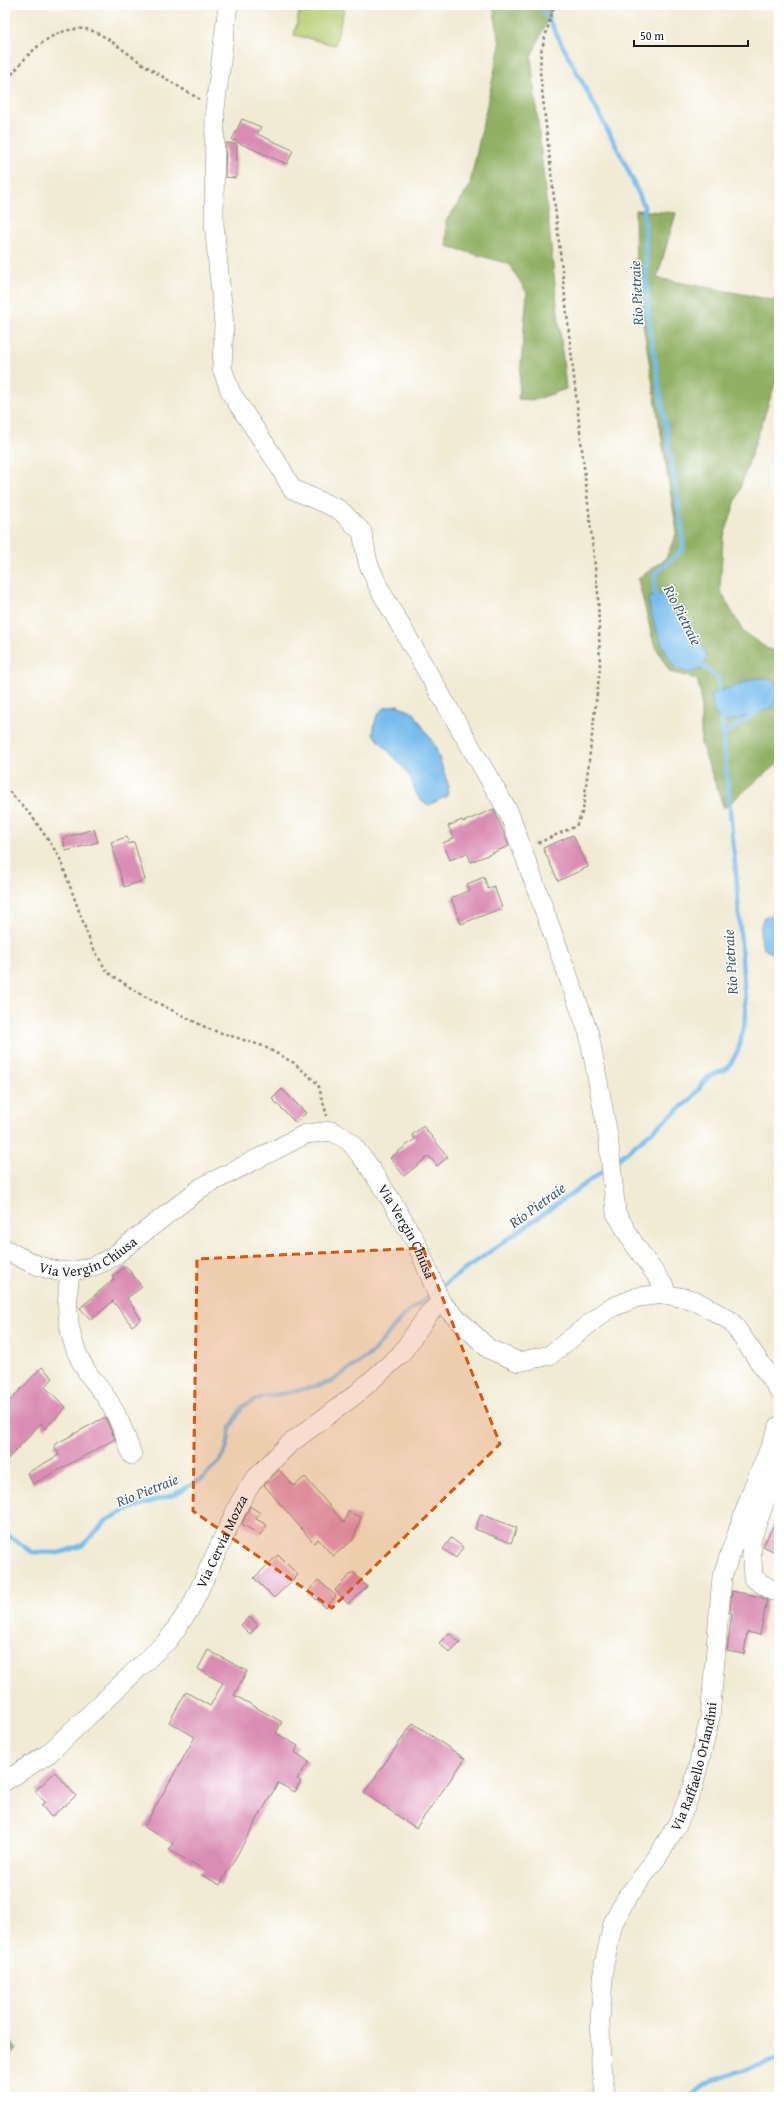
<svg xmlns="http://www.w3.org/2000/svg" width="784" height="2102" viewBox="0 0 784 2102" font-family="'Gentium Book Plus',serif">
<rect width="100%" height="100%" fill="#fff"/>
<filter id="ink" filterUnits="userSpaceOnUse"><feTurbulence type="fractalNoise" baseFrequency=".025" numOctaves="2"/><feDisplacementMap in="SourceGraphic" scale="8" xChannelSelector="R" yChannelSelector="G"/><feConvolveMatrix kernelMatrix="1 2 1 2 8 2 1 2 1" color-interpolation-filters="sRGB"/></filter>
<filter id="wash" filterUnits="userSpaceOnUse"><feTurbulence type="fractalNoise" baseFrequency=".012" numOctaves="4" result="noise"/><feDisplacementMap in="SourceGraphic" scale="16" xChannelSelector="R" yChannelSelector="G"/><feGaussianBlur stdDeviation="0.9" result="paint"/><feColorMatrix in="noise" values="0 0 0 0 0 0 0 0 0 0 0 0 0 0 0 0 0 1.4 0 .05"/><feComposite in="paint" operator="in"/></filter>
<g filter="url(#wash)">
<rect width="100%" height="100%" fill="#f1ebd4"/>
<path fill="#b7cd71" stroke="#6a7446" d="M301 5H345L335 45 294 35Z"/>
<path fill="#91b063" stroke="#566640" d="M493 5H554L531 57 566 389 535 400 518 399 527 293 509 264 447 246 446 221 469 188 500 45Z
M635 210 676 213 657 278 779 301V372L723 539 720 590 743 632 768 649 779 652V762L724 808 701 744V695L697 679 670 672 654 644 638 579 666 558 677 532 636 281Z
M5 2033 16 2049 5 2062Z"/>
<path fill="#75bbec" stroke="#486c84" d="M662 594 702 645 707 657 702 669 689 673 675 668C662 647 653 624 648 600L650 597Z
M754 678H768L778 684 779 697 771 709 727 722 714 714 711 695Z
M397 705 414 713 435 746 449 787 447 796 429 805C417 802 416 791 412 781 407 769 382 745 373 734 376 716 376 708 397 705Z
M779 912V954C776 954 772 954 769 952 757 947 759 926 764 917Z"/>
<g fill="none" stroke-linecap="round" stroke-linejoin="round">
<path stroke="#75bbec" stroke-width="4.5" d="M541 5 624 161 644 206 648 316 682 527 683 549 655 574 654 591 659 600
M699 663 718 678 720 698
M723 735 758 711
M616 1161 690 1100 708 1077 728 1068 738 1051 746 1016 737 885 721 713
M439 1288 606 1169
M5 1533 32 1552 59 1553 83 1545 107 1520 129 1509 175 1494 203 1478 219 1462 227 1448 230 1429 242 1407 261 1397 292 1392 331 1382 372 1353 405 1314 432 1294
M693 2097C709 2073 754 2069 779 2059"/>
</g>
<g id="blocks">
<path fill="#da8db4" d="M242 119 261 127 257 134 293 150 287 164 232 140Z
M226 143 237 144 236 178 225 177Z
M494 809 509 846 471 862 467 853 450 860 443 843 454 838 448 826 462 820 463 822Z
M94 829 98 842 66 851 63 838Z
M573 835 588 867 558 881 543 848Z
M127 837 129 844 134 842 145 880 124 887 111 842Z
M484 877 488 889 494 886 502 908 461 924 451 898 470 890 467 884Z
M282 1089 306 1113 296 1123 272 1099Z
M423 1126 448 1157 437 1166 429 1156 404 1176 390 1158 415 1139 412 1135Z
M126 1266 142 1287 127 1298 141 1319 132 1326 113 1301 91 1320 80 1308 114 1279 112 1277Z
M42 1367 53 1378 45 1387 66 1407 45 1429 41 1423 5 1462V1406Z
M105 1417 115 1439 33 1484 27 1473 59 1455 54 1445Z
M279 1470 294 1486 305 1477 344 1523 348 1512 361 1517 353 1540 333 1556 318 1539 314 1543 264 1485Z
M250 1506 260 1513 256 1519 267 1525 260 1535 242 1524Z
M481 1514 517 1528 511 1543 475 1529Z
M779 1514V1554L763 1546Z
M451 1538 463 1547 456 1558 443 1549Z
M278 1555 298 1575 274 1598 254 1578Z
M353 1572 367 1587 348 1604 335 1590Z
M318 1580 336 1596 326 1608 308 1592Z
M732 1591 761 1597 767 1600 760 1635 747 1632 744 1654 727 1651 732 1613H730Z
M249 1617 258 1625 250 1634 241 1625Z
M449 1633 460 1643 450 1653 439 1643Z
M208 1650 247 1671 234 1695 282 1722 276 1733 298 1746 295 1752 309 1762 297 1779 301 1781 295 1792 278 1783 220 1885 200 1874 203 1869 169 1850 173 1843 144 1827 195 1737 169 1722 186 1692 210 1706 223 1683 198 1669Z
M413 1723 465 1759 416 1828 364 1793Z
M55 1772 76 1796 51 1817 41 1805 45 1802 35 1791Z"/>
</g>
</g>
<g filter="url(#ink)">
<use href="#blocks" fill-opacity="0" stroke="#868478" stroke-width="1"/>
<g fill="none" stroke-linecap="round" stroke-linejoin="round">
<g stroke="#868478" stroke-width="20">
<g id="minor">
<path d="M228 5 215 109 214 224 224 324 222 368 231 393 280 467 292 489 340 510 362 532 368 563 380 590 509 813 589 1034 608 1135 616 1213 634 1244 664 1286V1294"/>
<path id="s1" d="M5 1249C45 1272 69 1281 111 1258L202 1187 306 1134 332 1131 349 1141 366 1162 391 1200 417 1244 441 1303 489 1349 519 1362 550 1355 608 1309 638 1297 664 1294 694 1300 731 1321 779 1390"/>
<path d="M70 1273C65 1305 67 1338 84 1367 92 1381 105 1393 112 1407 121 1422 126 1438 132 1455"/>
<path d="M773 1591 753 1578 751 1540 773 1478 778 1448"/>
<path id="s2" d="M5 1781 48 1754 169 1639 191 1607 240 1502 253 1481 288 1445 355 1395 401 1354 430 1312 441 1303"/>
<path id="s3" d="M606 2097 601 2066 600 2021 604 1965 613 1923 626 1899 658 1856 678 1823 693 1787 710 1718 722 1577 753 1488 779 1426"/>
</g>
</g>
<path stroke="#868478" stroke-width="2.5" stroke-dasharray="3 3" stroke-linecap="butt" d="M5 84C23 59 49 26 85 29 101 31 124 51 137 60 157 74 178 86 199 99
M5 787 31 815 59 856 91 944 107 972 140 994 209 1029 263 1046 294 1063 318 1084 327 1116
M538 843 576 826 583 811 600 668 598 593 540 72 541 52 554 5"/>
<use href="#minor" stroke="#fff" stroke-width="19"/>
</g>
</g>
<path fill="#de560d" fill-opacity="0.2" stroke="#de560d" stroke-width="3" stroke-dasharray="8 5" stroke-linejoin="round" d="M423 1248 500 1444 332 1608 193 1511 197 1259Z"/>
<g text-anchor="middle" dominant-baseline="central" stroke-width="3" stroke-linejoin="round" paint-order="stroke">
<g font-size="14" fill="#1c1c1c" stroke="#fff">
<text stroke="none"><textPath href="#s1" startOffset="499">Via Vergin Chiusa</textPath></text>
<text stroke="none"><textPath href="#s1" startOffset="91">Via Vergin Chiusa</textPath></text>
<text stroke="none"><textPath href="#s2" startOffset="329">Via Cervia Mozza</textPath></text>
<text stroke="none"><textPath href="#s3" startOffset="354">Via Raffaello Orlandini</textPath></text>
</g>
<g font-size="15" font-style="italic" fill="#405c6f" stroke="#fff">
<text transform="translate(636 293) rotate(-93)">Rio Pietraie</text>
<text transform="translate(683 615) rotate(63)">Rio Pietraie</text>
<text transform="translate(730 962) rotate(-94)">Rio Pietraie</text>
<text transform="translate(537 1205) rotate(-36)">Rio Pietraie</text>
<text transform="translate(147 1490) rotate(-22)">Rio Pietraie</text>
</g>
</g>
<rect width="784" height="2102" fill="none" stroke="#fff" stroke-width="20"/>
<path d="M634 40v6h114v-6" fill="none" stroke="#1c1c1c" stroke-width="2"/>
<text x="640" y="40" font-size="12" fill="#1c1c1c" stroke="#ffffff" stroke-width="3" paint-order="stroke">50 m</text>
</svg>
